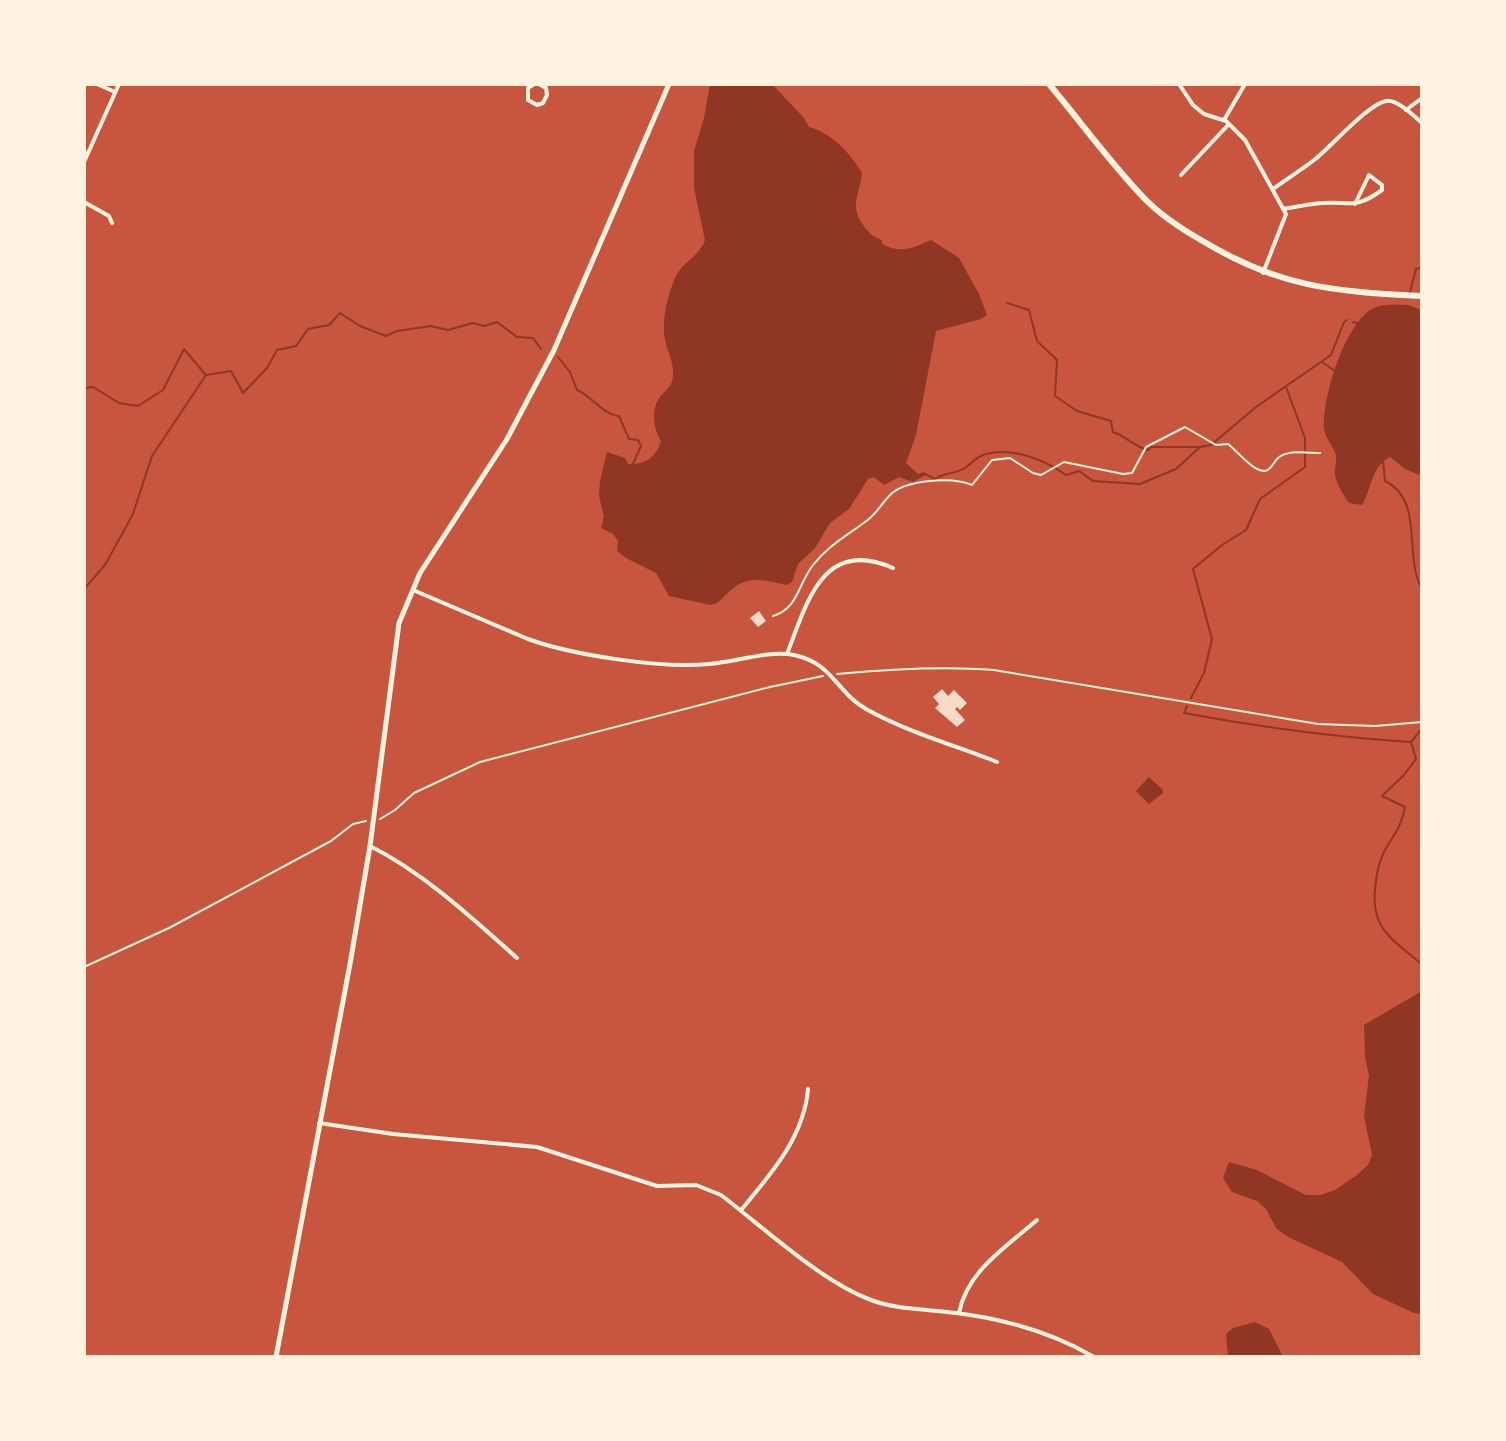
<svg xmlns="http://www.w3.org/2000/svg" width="1506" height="1441" viewBox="0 0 1506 1441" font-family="'Public Sans',sans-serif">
<rect width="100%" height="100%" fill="#c8553d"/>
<path fill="#8f3625" d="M710 84H772L804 118 809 127C832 133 850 153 862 173 859 199 848 206 866 229 872 236 874 237 882 240V244C900 254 914 248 931 240L959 258 979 294 987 315 981 319 936 331 916 435 906 463 918 474 924 472 925 475 913 482 899 477 884 485 874 477 868 479 849 509 830 523 815 548 798 564 792 582 787 585C768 581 748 574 731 590 723 596 721 603 711 605L669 596 656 573 626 558 617 551 618 541 613 534 601 528 604 517 599 496 600 481 607 452 625 458 628 464C646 465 656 457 661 441 654 431 651 412 658 400 663 391 673 388 673 375 674 362 667 351 665 339 661 321 668 295 675 278 681 263 699 257 705 240L694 188V151L704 118Z
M1408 305 1422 310V476L1405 469 1390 457C1371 466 1372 489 1362 505L1349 503C1343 494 1337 485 1335 475 1334 469 1337 462 1336 456 1334 446 1325 439 1324 428 1322 398 1346 318 1376 307 1385 304 1399 305 1408 305Z
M1149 777 1163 790V793L1149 804 1136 791Z
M1422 991V1314L1414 1313 1373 1294 1342 1262 1288 1237 1276 1228 1266 1209 1257 1201 1232 1192 1223 1178 1229 1162 1257 1170 1306 1195H1320L1335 1190 1357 1175 1368 1165 1372 1155 1364 1116 1369 1076 1365 1057 1364 1025Z
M1255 1322 1269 1329 1283 1357H1228L1226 1334 1233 1328Z"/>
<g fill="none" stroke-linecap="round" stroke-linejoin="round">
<path stroke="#8f3625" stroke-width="2" d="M1410 292 1416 269 1422 267
M1007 303 1029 310 1037 341 1057 360 1055 396 1077 411 1111 421 1113 432C1126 436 1133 446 1148 450L1151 447H1199
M1353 322 1357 323
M558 357 570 372 577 390C592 396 603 415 619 416L629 439 638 440 641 446 633 464
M1322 362 1335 371
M84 388 93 387 119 403 138 406 163 390 184 349 205 374
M1383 460 1385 481C1425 500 1403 557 1422 589
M925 474 935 479C945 472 955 474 965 468 972 463 977 456 986 454 1013 447 1045 460 1066 475L1079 471 1093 481 1140 484 1176 469 1200 447 1211 445 1256 407 1331 355 1344 322 1347 320
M84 589 105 565 133 514 152 456 206 375 231 371 243 393 267 368 277 350 296 346 308 329 329 325 340 313 360 326 386 336 397 331 431 326 448 330 473 323 484 326 497 322 517 337 533 338 541 349
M1191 698 1204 673 1212 639 1193 569 1222 545 1246 530 1260 499 1305 467V438L1286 387
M1187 706 1184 713C1259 727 1333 737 1410 742
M1420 731 1411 742 1416 759 1404 775 1382 796 1405 807C1400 831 1394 833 1384 852 1378 864 1376 877 1375 889 1371 932 1395 940 1422 965"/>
</g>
<path fill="#f7dbc8" d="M759 611 766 621 758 627 750 618Z
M942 689 948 696 954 690 967 703 960 710 957 707 955 709 965 720 957 727 935 708 939 704 933 697Z"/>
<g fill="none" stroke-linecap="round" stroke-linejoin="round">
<path stroke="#fff3e0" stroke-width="2" d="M773 616C798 609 798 584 813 565 828 546 846 536 865 522 876 515 881 504 890 495 906 479 953 477 972 485L992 460 1010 458 1033 473 1041 475 1064 462 1123 474 1132 473 1146 447 1185 427 1216 445 1228 444C1238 452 1247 464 1257 469 1269 475 1271 466 1277 459 1287 449 1307 453 1320 453
M837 674C890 669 941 666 994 670L1318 724 1375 726 1422 722
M380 819 395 810 414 793 480 762 770 687 823 676
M84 967 169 928 331 841 353 824 366 821"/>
<path stroke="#fff3e0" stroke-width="4" d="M97 84 115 92
M534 84 528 88V100L537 105 543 103 547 95 546 88 539 84
M1179 84 1193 105 1204 114 1226 121 1245 140 1286 214 1263 273
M1406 110 1422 98
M1224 120 1245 84
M84 162 119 84
M1181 175 1229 124
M1273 189C1287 179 1301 170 1314 160 1330 148 1368 104 1386 101 1397 99 1414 116 1422 123
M84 202 109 216 112 223
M1283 209C1296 207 1309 204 1322 203 1352 201 1354 210 1382 190V185L1369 175 1355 204
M413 590 528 639C572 655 663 669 709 664 737 662 767 650 794 655 833 663 837 693 866 709 907 732 954 745 997 762
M787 654C807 602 823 537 893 568
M370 846C424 873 472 918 517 958
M319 1123 393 1134 537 1147 657 1186 696 1185 721 1195C764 1228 822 1282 871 1300 897 1310 928 1309 956 1313 1005 1319 1051 1332 1094 1357
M741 1210C771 1174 804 1137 808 1089
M959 1313C967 1271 1006 1247 1037 1220"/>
<path stroke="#fff3e0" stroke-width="5" d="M276 1357 350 964 370 846 399 623 420 573 507 439 554 350 669 84"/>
<path stroke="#fff3e0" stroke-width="6" d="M1049 84C1080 121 1109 161 1143 197 1159 214 1180 228 1201 240 1280 288 1332 291 1422 296"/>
</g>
<rect width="1506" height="1441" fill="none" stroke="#fff3e0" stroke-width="172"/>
</svg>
